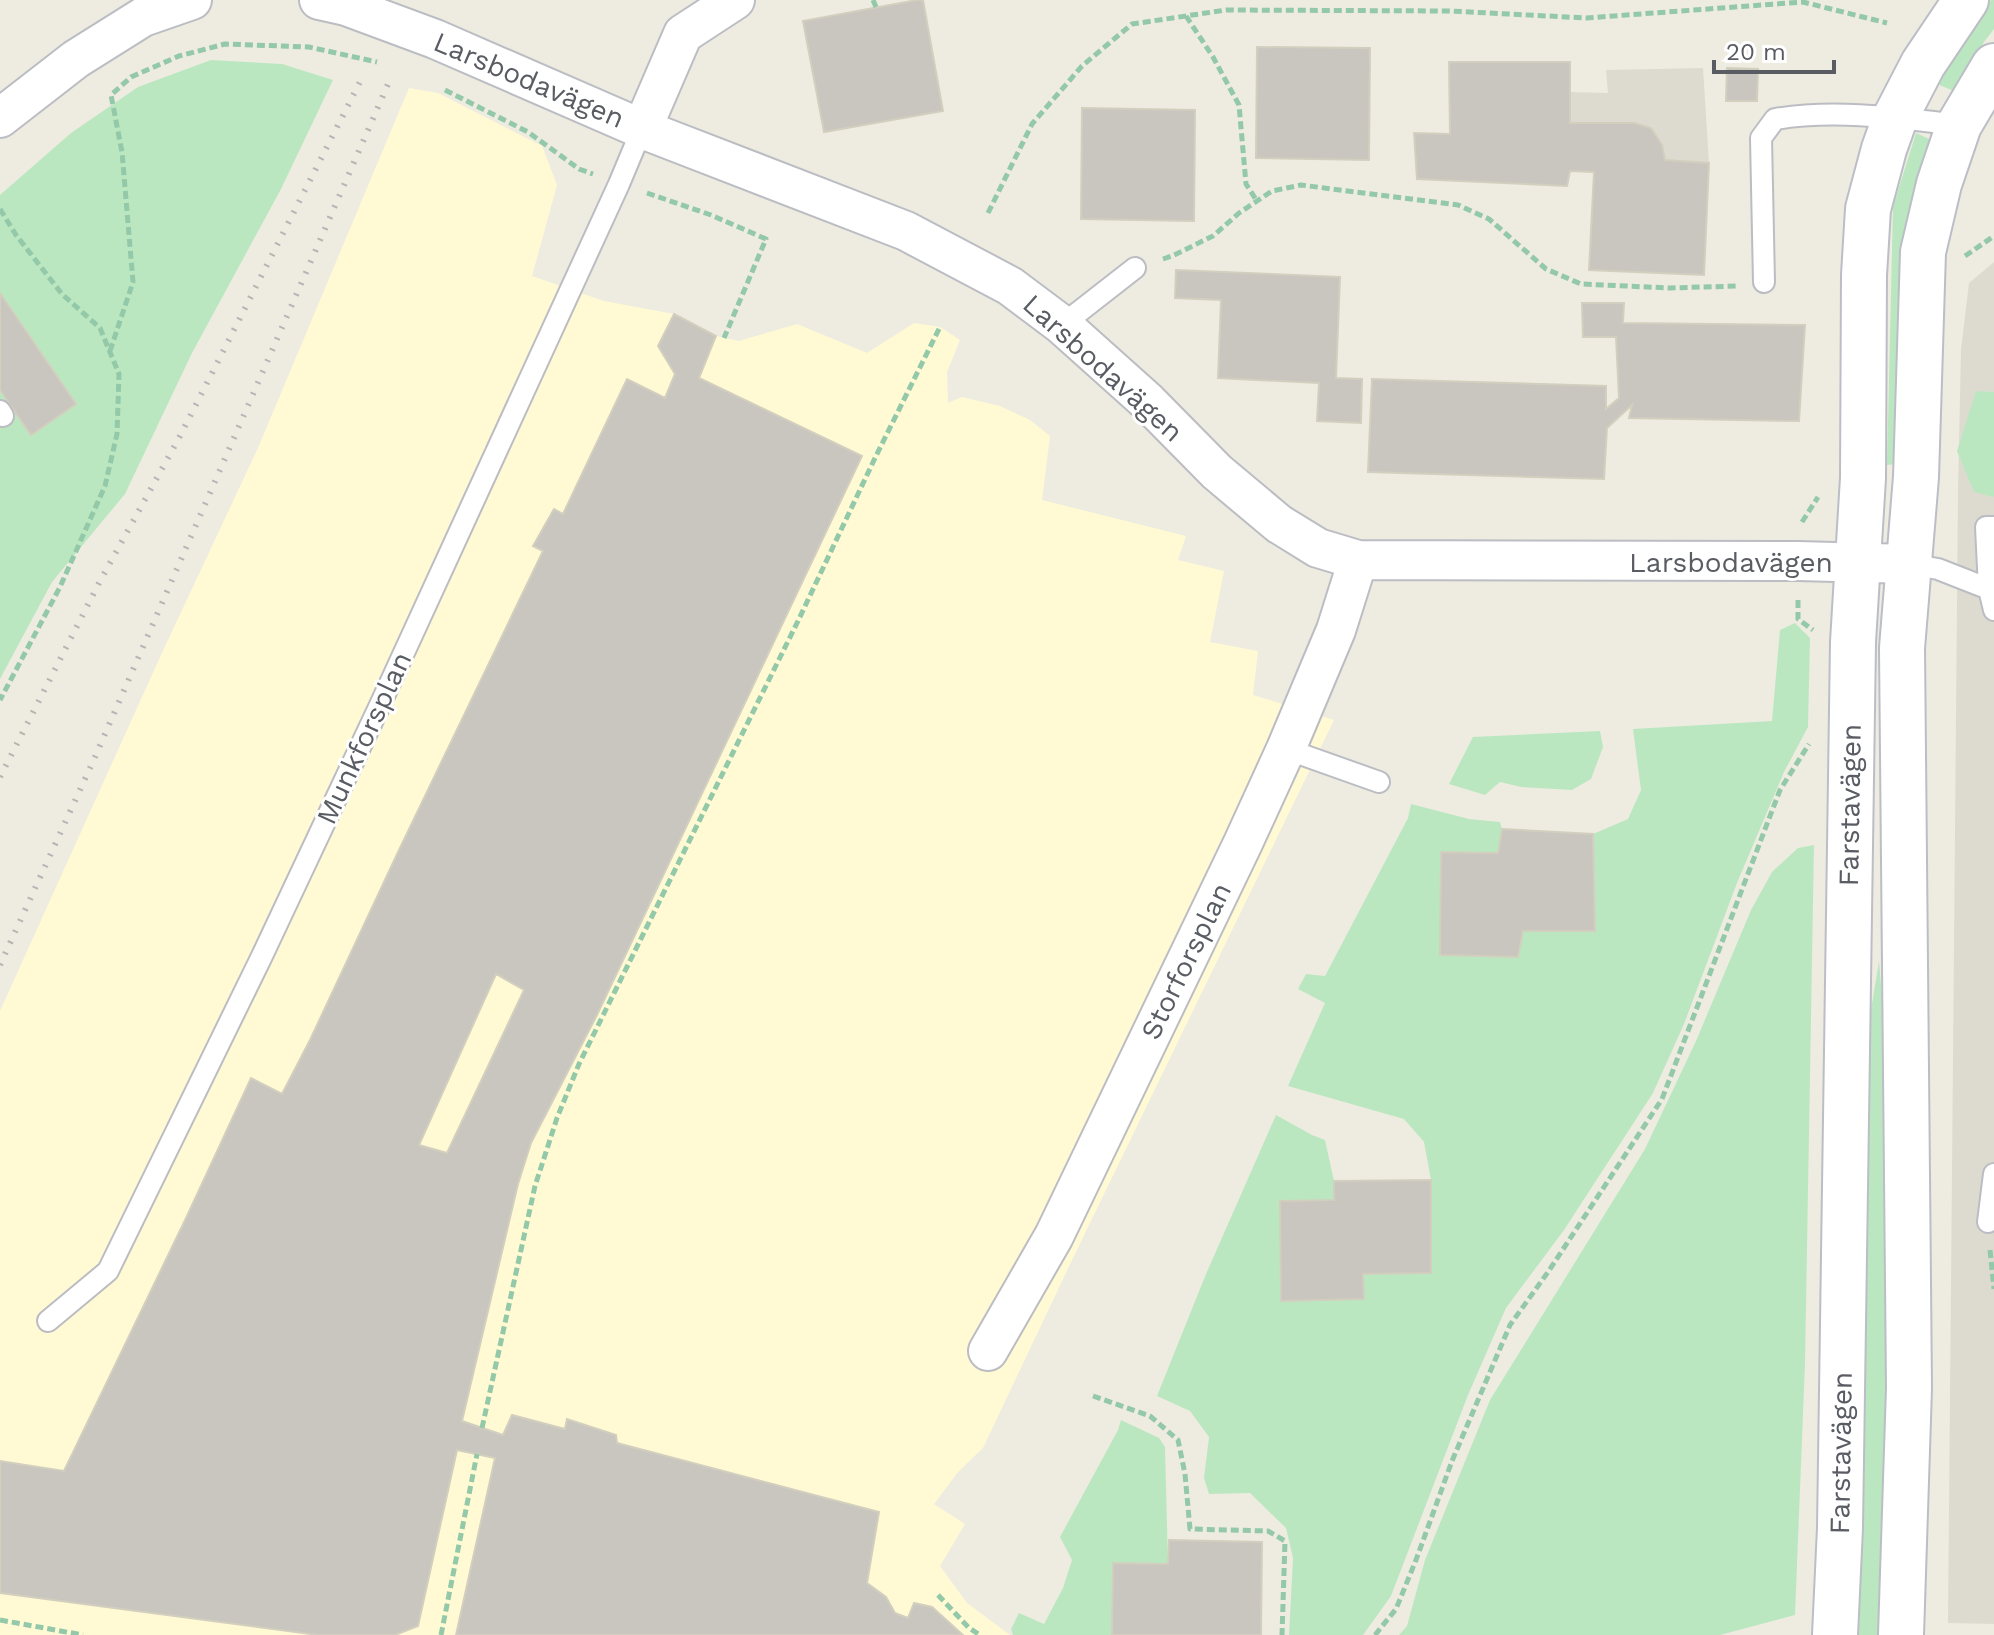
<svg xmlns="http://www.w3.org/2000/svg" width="1994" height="1635" viewBox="0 0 1994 1635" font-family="'Work Sans',sans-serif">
<rect width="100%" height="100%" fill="#eeece0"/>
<path fill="#fffad4" d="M409 88 438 93 542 146 557 185 532 276 604 301 674 314 716 336 739 341 797 324 867 353 914 323 940 327 960 340 947 372 948 403 962 397 1000 406 1030 420 1050 436 1042 500 1186 536 1178 560 1224 571 1210 642 1258 651 1253 695 1334 720 1073 1258 983 1448 958 1472 934 1504 965 1524 940 1566 967 1603 1010 1635H0V1011L161 655 258 448Z"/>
<path fill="#dddbcf" d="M1703 68 1709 163 1665 160 1662 145 1651 128 1634 123H1570V92L1608 93 1606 70Z
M1994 262V1624L1948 1623 1958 491 1961 350 1969 283Z"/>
<path fill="#bbe7c0" d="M1991 0H1994V29L1984 42 1956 92 1935 83Z
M211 60 282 64 333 80 281 189 192 353 125 494 52 582 0 679V195L71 133 138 87Z
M1916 133 1936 142 1897 464 1887 465 1893 207Z
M1976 391 1994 392V497L1974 492 1957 451Z
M1795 623 1810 638 1808 727 1784 772 1737 883 1684 1024 1653 1093 1564 1230 1506 1308 1468 1395 1391 1596 1363 1635H1289L1293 1558 1286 1528 1250 1493 1209 1494 1204 1478 1209 1437 1190 1411 1157 1396 1206 1274 1276 1115 1312 1135 1325 1140 1334 1181V1200L1280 1202 1281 1300 1363 1299V1274L1431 1273V1180L1424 1142 1404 1119 1288 1086 1325 1003 1298 989 1306 974 1325 976 1408 818 1411 804 1469 819 1500 822 1502 829 1498 853 1441 852 1518 957 1523 931H1594L1593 834 1628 819 1641 790 1633 729 1772 721 1780 630Z
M1600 731 1603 747 1591 779 1572 790 1521 787 1500 782 1485 795 1449 784 1473 737Z
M1814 845 1805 1364 1795 1615 1720 1635H1399L1407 1626 1425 1560 1490 1400 1645 1149 1696 1041 1751 910 1772 872 1798 848Z
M1879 961 1885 1035 1888 1356 1882 1635H1859L1864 1390 1865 1047Z
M1121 1420 1159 1438 1165 1447 1168 1564 1113 1563 1112 1635H1013L1011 1629 1019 1613 1044 1624 1063 1588 1072 1560 1060 1537 1118 1430Z"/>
<path fill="#c8c6be" stroke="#d3cfbf" stroke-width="2" fill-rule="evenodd" d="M917 0H923L943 111 824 132 803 21Z
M1257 47 1370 48 1369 160 1256 158Z
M1449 62H1570V123H1634L1651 128 1662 145 1665 160 1709 163 1704 275 1589 270 1594 172 1570 171 1567 186 1417 179 1414 133 1450 134Z
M1727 68 1758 69 1757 101H1726Z
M1082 108 1195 110 1194 221 1081 219Z
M1176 270 1340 277 1336 378 1362 379 1361 423 1317 421 1319 383 1218 378 1221 300 1175 298Z
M0 293 76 404 31 435 0 390Z
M1582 303H1624L1623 323 1805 325 1799 421 1629 418 1632 405 1607 428 1604 479 1368 472 1372 379 1606 386V409L1619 398 1616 337H1583Z
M674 314 716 336 699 378 862 456 597 1015 531 1143 518 1184 462 1421 503 1435 512 1415 565 1429 567 1419 616 1435 617 1443 879 1512 867 1583 886 1597 895 1613 908 1618 914 1603 932 1607 963 1635H456L495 1458 457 1450 418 1626 395 1635H318L0 1593V1461L64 1471 187 1216 251 1078 282 1094 310 1040 399 850 543 551 533 546 554 509 563 514 627 379 665 398 675 374 658 346ZM496 974 524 990 447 1153 419 1145Z
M1502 829 1593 834 1595 931H1523L1518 957 1440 955 1441 852 1498 853Z
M1431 1180V1273L1363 1274 1364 1299 1281 1301 1280 1201 1334 1200V1181Z
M1169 1540 1262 1542 1261 1635H1112L1113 1563 1168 1564Z"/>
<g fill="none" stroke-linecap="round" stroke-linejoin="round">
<g stroke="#bbbdc3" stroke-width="24">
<path id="lane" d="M1764 282 1761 138 1775 119C1835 109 1899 118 1959 125
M1062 325 1135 268
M0 411 3 416
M1909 564 1938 569 1989 589 1994 610
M1989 589 1986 527H1994
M1286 749 1379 782
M1988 1222 1994 1174
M48 1321 108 1271 261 958 380 705 619 184 642 129"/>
</g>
<g stroke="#bbbdc3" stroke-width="42">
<path id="street" d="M319 0 346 6 435 39 642 129 906 231 1010 286 1062 325 1148 402 1217 472 1279 524 1318 548 1358 560 1798 561 1909 564
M0 118 76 59 143 17 192 0
M642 129 683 34 735 0
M988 1351 1054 1236 1243 843 1286 749 1336 630 1358 560"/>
</g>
<g stroke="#bbbec6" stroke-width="48">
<path id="secondary" d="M1835 1635 1840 1528 1853 642 1863 478 1864 275 1868 209 1884 149 1895 118 1923 64 1966 0
M1901 1635 1909 1388 1902 648 1916 477 1923 252 1939 184 1959 125 1994 66"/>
</g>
<path stroke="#93c8a9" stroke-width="5" stroke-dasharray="8 4" stroke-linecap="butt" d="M873 0 876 7
M1186 16 1213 57 1239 105 1246 184 1257 201
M445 90 528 132 579 169 593 174
M647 193 711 215 766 239 724 338
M0 209 16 235 62 294 100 328 119 374 117 434 105 486 60 587 0 700
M988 213 1032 124 1082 66 1132 24 1226 10 1451 11 1586 18 1803 2 1887 23
M1965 256 1994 236
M1163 259 1172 256 1213 236 1239 213 1272 191 1301 185 1458 205 1489 219 1546 269 1581 284 1670 288 1737 286
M110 351 133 282 122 152 111 95 131 77 179 56 225 44 309 47 377 62
M1802 522 1818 497
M1798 600V619L1813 630
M1990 1250 1994 1289
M1093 1396 1150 1416 1178 1440 1185 1474 1190 1529 1268 1531 1285 1541 1282 1635
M482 1428 535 1186 557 1118 579 1064 798 621 875 458 940 327
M938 1595 969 1628 980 1635
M0 1620 83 1635
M441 1635 477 1454
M1375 1635 1396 1609 1416 1560 1452 1461 1510 1325 1548 1272 1662 1099 1780 790 1809 744"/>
<use href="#lane" stroke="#fff" stroke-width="20"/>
<use href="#street" stroke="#fff" stroke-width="38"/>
<use href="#secondary" stroke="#fff" stroke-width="44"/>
<path stroke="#b5b5b6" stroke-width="6" stroke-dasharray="2 10" stroke-linecap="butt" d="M0 777 99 583 180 436 364 74
M0 965 95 757 388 84"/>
</g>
<g text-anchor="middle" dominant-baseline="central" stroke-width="6" stroke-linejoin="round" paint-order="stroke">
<g font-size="28" fill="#595c63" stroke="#fff">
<text transform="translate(529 80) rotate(23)">Larsbodavägen</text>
<text transform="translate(1103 368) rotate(42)">Larsbodavägen</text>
<text x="1731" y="562">Larsbodavägen</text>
<text transform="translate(364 738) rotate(-65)">Munkforsplan</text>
<text transform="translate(1850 805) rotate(-89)">Farstavägen</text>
<text transform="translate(1186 961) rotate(-64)">Storforsplan</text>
<text transform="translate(1841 1453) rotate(-89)">Farstavägen</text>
</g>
</g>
<path d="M1714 60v12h120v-12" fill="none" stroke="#595c63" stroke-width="4"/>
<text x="1726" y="60" font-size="24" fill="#595c63" stroke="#ffffff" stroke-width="6" paint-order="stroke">20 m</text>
</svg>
